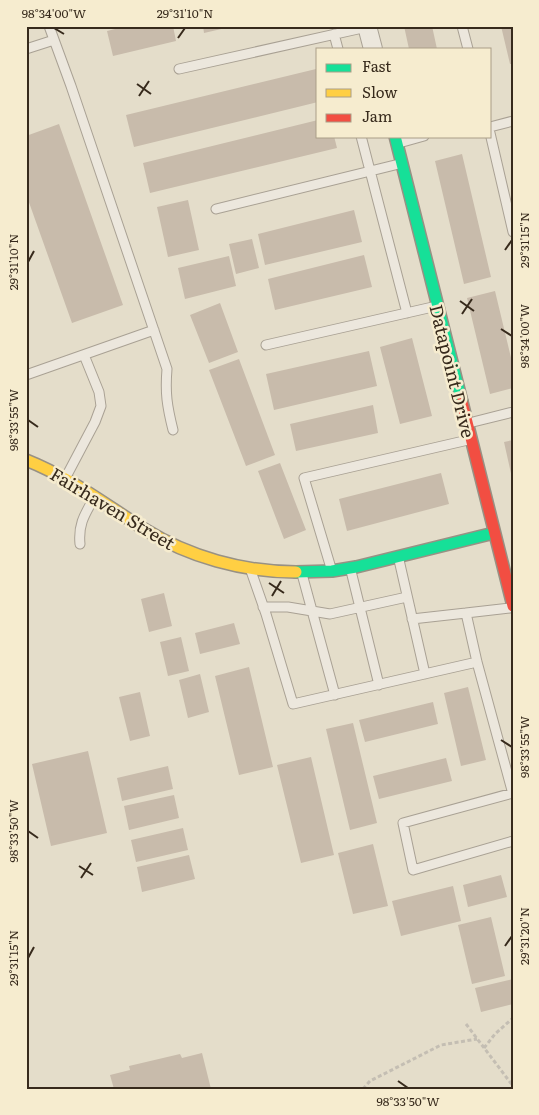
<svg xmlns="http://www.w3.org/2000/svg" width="539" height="1115" viewBox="0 0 539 1115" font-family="Literata,serif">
<rect width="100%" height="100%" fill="#e4ddca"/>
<path fill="#c8bbab" d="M127 26H173L176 41 113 56 107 31Z
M203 26H230V27L204 33Z
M404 26H432L437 49H409Z
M501 26H513V64H510Z
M316 69 318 78V102L134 147 126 115Z
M318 120V136H334L337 148 150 193 143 163Z
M59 124 123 305 72 323 26 194V136Z
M462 154 491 277 464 284 435 161Z
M188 200 199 250 168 257 157 207Z
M354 210 362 242 265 265 258 234Z
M252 239 259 268 236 274 229 244Z
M364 255 372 287 275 310 268 279Z
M229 256 236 286 185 299 178 268Z
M495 291 513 366V388L490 394 467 298Z
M220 303 238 352 209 363 190 315Z
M412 338 432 416 400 424 380 347Z
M369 351 377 386 274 410 266 374Z
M239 359 275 455 246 466 209 370Z
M373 405 378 433 296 451 290 424Z
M513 440V478H512L504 442Z
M280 463 306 530 284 539 258 471Z
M441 473 449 504 347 531 339 499Z
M164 593 172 626 149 632 141 599Z
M234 623 240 644 200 654 195 633Z
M181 637 189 671 168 676 160 642Z
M249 667 273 767 239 775 215 676Z
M200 674 209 712 188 718 179 680Z
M468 687 486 760 461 766 444 693Z
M140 692 150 736 130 741 119 697Z
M433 702 438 724 365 742 359 720Z
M353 723 377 823 350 830 326 729Z
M88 751 107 833 51 846 32 764Z
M311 757 334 855 301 863 277 765Z
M446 758 452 781 379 799 373 776Z
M168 766 173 789 122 801 117 778Z
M174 795 179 818 129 830 124 806Z
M183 828 188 850 136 862 131 840Z
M373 844 388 906 353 914 338 853Z
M189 855 195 879 142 892 137 867Z
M501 875 507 897 468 907 463 885Z
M453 886 461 921 401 936 392 901Z
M491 917 505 976 472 984 458 925Z
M513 979V1004L481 1012 475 988Z
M202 1053 211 1089H114L110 1075 130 1070 129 1066 180 1054 182 1058Z"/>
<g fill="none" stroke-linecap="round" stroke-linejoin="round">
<g stroke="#a9a194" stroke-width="11">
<path id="lane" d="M49 26 71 86 167 369C165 393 167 406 173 430
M462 26 468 49
M334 34 338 49
M26 49 54 40
M179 69 367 27
M490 127 513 121
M490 133 513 232
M361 136 407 313
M399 143 424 136
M216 209 399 164
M266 345 437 306
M26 375 154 330
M469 423 513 412
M67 475 95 422 101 406 99 392 84 355
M80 544C78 524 85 514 94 498
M399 560 425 674
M331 568 304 478 468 440
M251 571 266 614 293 704 477 662
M351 571 379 685
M302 574 335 695
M263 607H288L330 614 407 597
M510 608 466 613 477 662 513 794
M412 619 466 613
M513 793 403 823 413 870 513 841"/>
</g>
<g stroke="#a9a194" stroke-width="20">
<path id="street" d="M367 26 373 49"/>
</g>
<g stroke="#989184" stroke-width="14">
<path id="fast" d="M395 136 462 402
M296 572 332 571 356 567 494 533"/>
</g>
<g stroke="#989184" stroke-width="14">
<path id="slow" d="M26 460C71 478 104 504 144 529 189 557 243 572 296 572"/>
</g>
<g stroke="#989184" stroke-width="14">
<path id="jam" d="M462 402 513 606"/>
</g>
<path stroke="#c4beb3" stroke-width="3" stroke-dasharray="4 2.5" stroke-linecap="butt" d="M466 1024 513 1086
M484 1048 495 1034 513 1018
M363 1089 370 1081 441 1045 477 1039"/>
<use href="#lane" stroke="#ece7dd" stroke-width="9"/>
<use href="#street" stroke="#ece7dd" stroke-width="18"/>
<use href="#fast" stroke="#16e098" stroke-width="11"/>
<use href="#slow" stroke="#ffcf43" stroke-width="11"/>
<use href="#jam" stroke="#f24e42" stroke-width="11"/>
</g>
<path fill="none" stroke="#372a1c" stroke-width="2" d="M54 28 64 34M178 38 185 28M137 84 151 94M139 96 149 81M505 250 512 240M28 262 34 251M460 301 474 311M462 314 472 299M501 329 512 336M28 420 38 427M269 583 284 593M272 596 281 581M501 740 512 747M28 831 38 838M79 866 93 875M81 878 91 863M505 946 512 936M28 958 34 947M398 1081 408 1088"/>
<g text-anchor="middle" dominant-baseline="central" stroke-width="5" stroke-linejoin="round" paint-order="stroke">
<g font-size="18" fill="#372a1c" stroke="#f6eccf">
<text transform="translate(453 371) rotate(76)">Datapoint Drive</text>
<text transform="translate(113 508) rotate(31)">Fairhaven Street</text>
</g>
</g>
<rect width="539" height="1115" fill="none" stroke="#f6eccf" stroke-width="55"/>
<rect x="316" y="48" width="175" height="90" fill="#f6eccf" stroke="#aa9e87"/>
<rect x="326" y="64" width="25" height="8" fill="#16e098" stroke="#aa9e87"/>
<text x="362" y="72" font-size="15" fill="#372a1c">Fast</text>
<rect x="326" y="89" width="25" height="8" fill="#ffcf43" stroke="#aa9e87"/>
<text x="362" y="98" font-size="15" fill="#372a1c">Slow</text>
<rect x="326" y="114" width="25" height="8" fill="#f24e42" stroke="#aa9e87"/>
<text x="362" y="122" font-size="15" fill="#372a1c">Jam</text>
<rect x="28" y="28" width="484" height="1060" fill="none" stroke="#372a1c" stroke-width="2"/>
<g font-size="12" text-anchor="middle" fill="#372a1c">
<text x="54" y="18">98°34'00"W</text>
<text x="185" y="18">29°31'10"N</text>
<text transform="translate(525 240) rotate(-90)" y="4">29°31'15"N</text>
<text transform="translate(14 262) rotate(-90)" y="4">29°31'10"N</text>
<text transform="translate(525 336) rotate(-90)" y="4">98°34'00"W</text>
<text transform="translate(14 420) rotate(-90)" y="4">98°33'55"W</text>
<text transform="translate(525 747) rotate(-90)" y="4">98°33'55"W</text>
<text transform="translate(14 831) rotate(-90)" y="4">98°33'50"W</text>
<text transform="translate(525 936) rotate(-90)" y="4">29°31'20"N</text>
<text transform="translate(14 958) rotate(-90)" y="4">29°31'15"N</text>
<text x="408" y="1106">98°33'50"W</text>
</g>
</svg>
